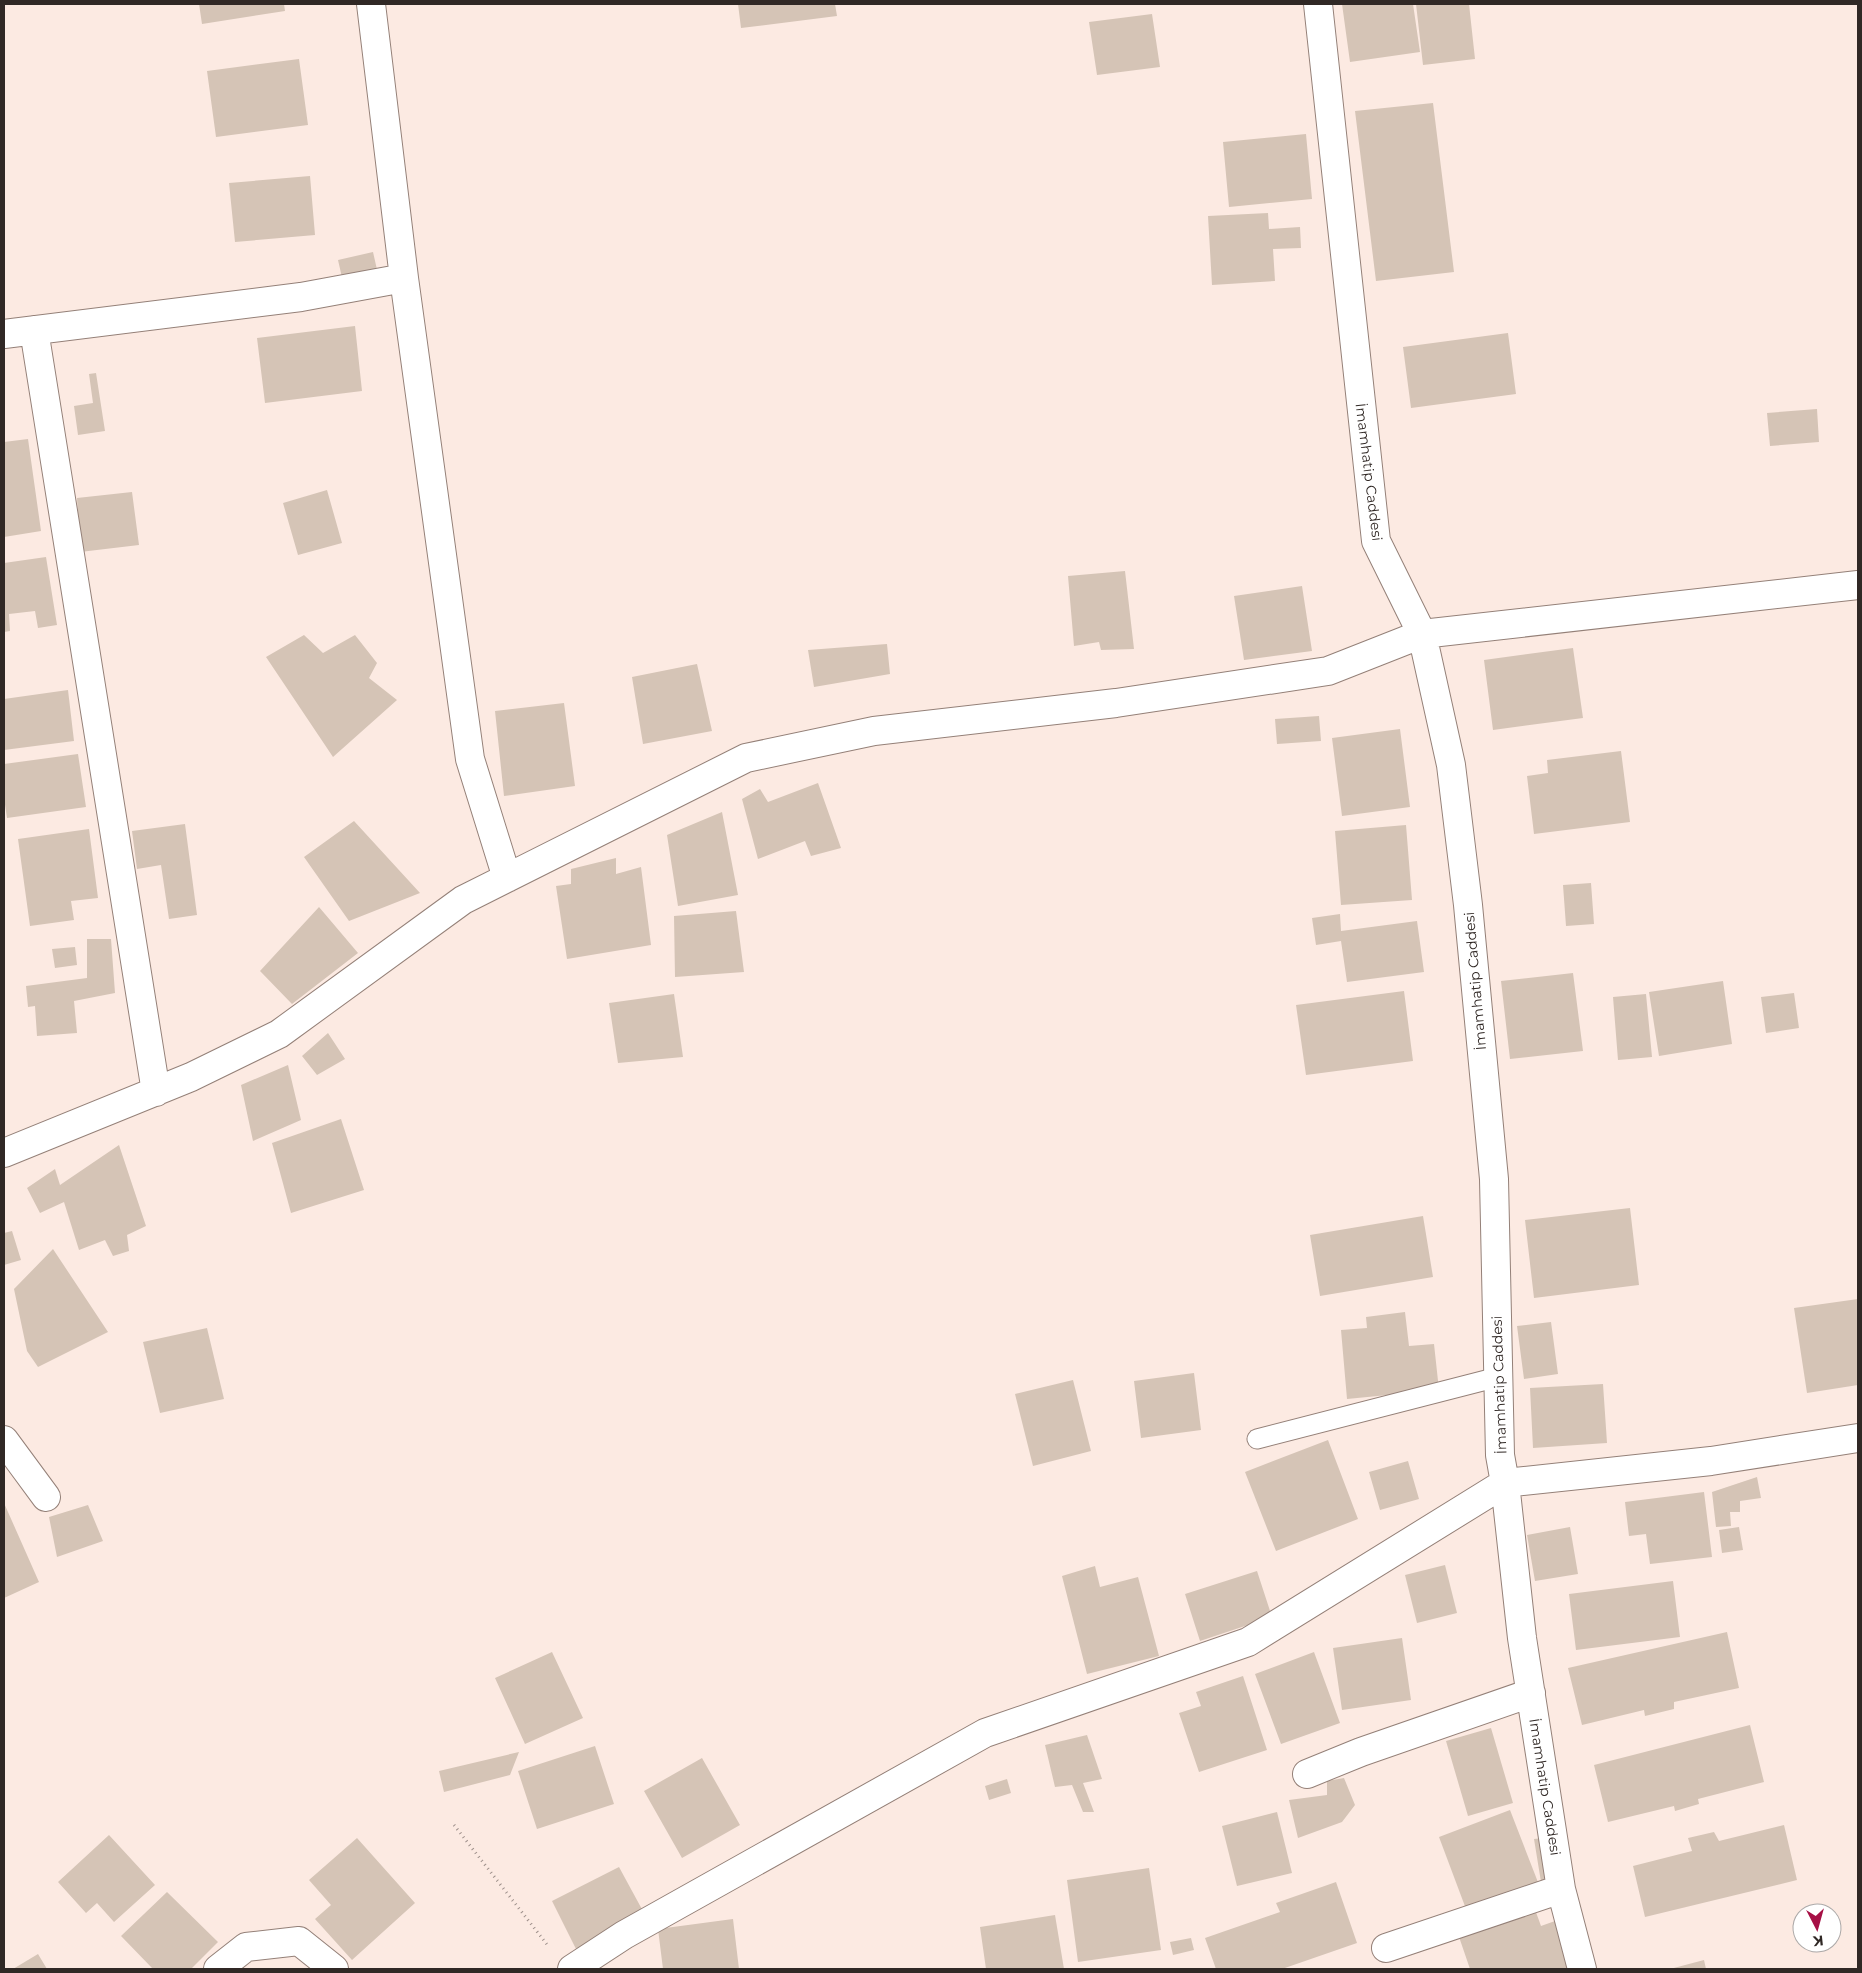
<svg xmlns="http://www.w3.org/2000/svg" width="1862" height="1973" viewBox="0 0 1862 1973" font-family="Montserrat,sans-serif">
<rect width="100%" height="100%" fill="#fceae2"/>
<path fill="#d5c4b6" d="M199 4H284L285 11 202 24Z
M738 4H835L837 16 741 28Z
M1342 4H1413L1420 52 1350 62Z
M1416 4H1469L1475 59 1423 65Z
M1152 14 1160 67 1097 75 1089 22Z
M299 59 308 125 216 137 207 71Z
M1433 103 1454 272 1376 281 1355 111Z
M1306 134 1312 199 1229 207 1223 142Z
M310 176 315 235 235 242 229 183Z
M1268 213 1269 229 1300 227 1301 248 1273 249 1275 281 1212 285 1208 216Z
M373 252 378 274 343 282 338 260Z
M355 326 362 391 265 403 257 338Z
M1508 333 1516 394 1411 408 1403 347Z
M96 373 105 431 78 435 74 406 93 403 89 374Z
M1817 409 1819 442 1770 446 1767 413Z
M28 439 41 531 4 537V442Z
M327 490 342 543 298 555 283 503Z
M132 492 139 545 80 552 77 498Z
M46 557 57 625 38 628 35 611 9 614 10 631 4 632V563Z
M1125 571 1134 649 1101 650 1099 642 1074 646 1068 576Z
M1302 586 1312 651 1244 660 1234 596Z
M304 635 323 653 355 635 377 663 369 678 397 700 333 757 266 657Z
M887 644 890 674 814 687 808 650Z
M1573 648 1583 718 1493 730 1484 660Z
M697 664 712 731 643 744 632 677Z
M68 690 74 741 4 750V699Z
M564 703 575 786 504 796 495 711Z
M1319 716 1321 741 1277 744 1275 719Z
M1400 729 1410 807 1342 816 1332 738Z
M1621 751 1630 822 1534 834 1527 776 1548 773 1547 760Z
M78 754 86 807 7 818 4 798V764Z
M818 783 841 848 811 856 805 841 758 859 742 799 760 789 768 802Z
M722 812 738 895 678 906 667 835Z
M354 821 420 893 349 921 304 857Z
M185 824 197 915 169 919 161 865 137 869 132 831Z
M1406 825 1412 900 1341 905 1335 831Z
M89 829 98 898 71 901 74 920 30 926 18 839Z
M616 858V874L641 867 651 945 567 959 556 886 571 884V869Z
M1591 883 1594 924 1566 926 1563 885Z
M319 907 358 953 292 1004 260 971Z
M736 911 744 972 675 977 674 916Z
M1340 914 1341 931 1417 921 1424 972 1347 982 1341 941 1316 945 1312 918Z
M87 939H111L115 993 74 1001 77 1033 37 1036 35 1006 28 1007 26 986 87 978Z
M75 947 77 965 55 968 52 949Z
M1573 973 1583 1051 1510 1059 1501 981Z
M1723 981 1732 1044 1659 1056 1649 992Z
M1404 991 1413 1061 1306 1075 1296 1005Z
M1794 993 1799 1028 1766 1033 1761 997Z
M674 994 683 1057 618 1063 609 1003Z
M1646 994 1652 1057 1618 1060 1613 997Z
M328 1033 345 1059 317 1075 302 1056Z
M288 1065 301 1120 253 1141 241 1085Z
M341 1119 364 1190 291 1213 272 1143Z
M119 1145 146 1226 127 1235 129 1251 113 1256 105 1240 79 1250 64 1202 40 1213 27 1188 55 1169 60 1185Z
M1630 1208 1639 1285 1534 1298 1525 1220Z
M1423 1216 1433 1277 1320 1296 1310 1235Z
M12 1231 21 1260 4 1265V1233Z
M53 1249 108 1332 38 1367 27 1351 14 1289Z
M1858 1299V1385L1807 1393 1794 1308Z
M1405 1312 1409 1346 1434 1344 1439 1390 1347 1399 1341 1330 1367 1328 1366 1317Z
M1551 1322 1558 1374 1524 1379 1517 1326Z
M207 1328 224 1399 160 1413 143 1342Z
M1194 1373 1201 1430 1141 1438 1134 1381Z
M1073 1380 1091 1451 1033 1466 1015 1394Z
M1603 1384 1607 1443 1533 1448 1530 1388Z
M1328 1440 1358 1519 1276 1551 1245 1472Z
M1408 1461 1419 1499 1380 1510 1369 1472Z
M1757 1477 1761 1498 1740 1501V1512H1730L1731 1526 1716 1527 1712 1492Z
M1704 1492 1712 1557 1650 1564 1646 1534 1629 1536 1625 1502Z
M4 1503 39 1582 4 1598Z
M88 1505 103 1541 57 1557 49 1517Z
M1570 1527 1578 1574 1535 1581 1527 1535Z
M1739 1527 1743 1550 1722 1553 1719 1530Z
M1445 1565 1457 1613 1417 1623 1405 1575Z
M1095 1566 1100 1587 1138 1577 1159 1656 1087 1674 1062 1576Z
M1257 1571 1272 1617 1200 1641 1185 1594Z
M1673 1581 1680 1637 1576 1650 1569 1594Z
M1727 1632 1739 1688 1674 1702V1709L1645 1716 1644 1710 1582 1725 1568 1668Z
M1402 1638 1411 1700 1342 1710 1333 1648Z
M552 1652 583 1718 525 1744 495 1678Z
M1314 1652 1340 1723 1281 1744 1255 1674Z
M1243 1676 1267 1750 1199 1772 1179 1713 1201 1706 1196 1692Z
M1750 1725 1764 1782 1698 1799 1699 1804 1675 1811 1674 1806 1608 1822 1594 1765Z
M1491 1728 1513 1803 1468 1816 1446 1741Z
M1087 1735 1102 1779 1083 1783 1094 1812H1083L1072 1785 1055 1787 1045 1745Z
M595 1746 614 1804 537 1829 518 1771Z
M519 1752 510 1775 444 1792 439 1771Z
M702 1758 740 1825 682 1858 644 1791Z
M1344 1778 1355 1805 1342 1822 1298 1838 1289 1800 1327 1795V1781Z
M1007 1779 1011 1793 989 1800 985 1786Z
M1510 1810 1541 1890 1469 1917 1439 1837Z
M1277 1812 1292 1873 1237 1886 1222 1826Z
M1784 1825 1797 1880 1645 1917 1633 1866 1692 1851 1688 1838 1714 1832 1719 1841Z
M109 1835 155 1885 114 1922 97 1903 86 1913 58 1882Z
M1551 1837 1555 1880 1541 1882 1534 1839Z
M357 1838 415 1903 352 1960 315 1919 331 1905 309 1880Z
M619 1867 644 1913 576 1949 552 1901Z
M1149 1868 1161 1950 1078 1962 1067 1880Z
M1336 1882 1357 1943 1282 1969H1216L1205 1938 1280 1912 1276 1903Z
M167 1892 218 1942 191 1969H153L121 1936Z
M1533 1904 1541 1926 1555 1921 1573 1969H1470L1457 1931Z
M1055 1915 1064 1969H986L980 1927Z
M733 1919 739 1969H663L658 1929Z
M1191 1938 1194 1950 1173 1955 1170 1942Z
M38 1954 47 1969H13Z
M1704 1960 1706 1969H1670Z"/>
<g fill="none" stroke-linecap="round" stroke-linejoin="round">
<g stroke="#948078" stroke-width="21">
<path id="lane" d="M1257 1439 1498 1377"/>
</g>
<g stroke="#948078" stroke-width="30">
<path id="street" d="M371 4 404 278 470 759 507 878
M1318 4 1376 541 1422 634 1451 765 1468 905 1494 1179 1500 1455 1505 1483 1522 1638 1561 1889 1582 1969
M34 330 156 1092
M4 334 301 297 404 278
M4 1153 191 1077 279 1034 463 900 746 758 874 731 1116 703 1328 671 1422 634 1858 585
M4 1440 46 1497
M1307 1774 1361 1752 1531 1693
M1386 1948 1561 1889
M218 1969 246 1947 299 1941 334 1969
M572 1969 624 1935 985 1733 1248 1642 1505 1483 1711 1461 1858 1438"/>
</g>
<path stroke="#9e908b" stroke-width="3" stroke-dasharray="1 4" stroke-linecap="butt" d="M454 1825 549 1947"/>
<use href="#lane" stroke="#fff" stroke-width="19"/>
<use href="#street" stroke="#fff" stroke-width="28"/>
</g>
<g text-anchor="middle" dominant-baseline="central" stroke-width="4.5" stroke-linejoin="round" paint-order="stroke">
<g font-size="14" fill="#302825" stroke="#fff">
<text transform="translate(1369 472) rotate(83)">İmamhatip Caddesi</text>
<text transform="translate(1475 981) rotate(-95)">İmamhatip Caddesi</text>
<text transform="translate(1499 1385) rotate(-92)">İmamhatip Caddesi</text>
<text transform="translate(1545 1787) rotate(81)">İmamhatip Caddesi</text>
</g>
</g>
<rect width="1862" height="1973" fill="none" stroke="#302825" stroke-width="10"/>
<g transform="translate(1817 1928) rotate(174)"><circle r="24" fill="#ffffff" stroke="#aca9a8"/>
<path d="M0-4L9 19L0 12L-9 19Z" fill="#a61045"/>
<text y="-8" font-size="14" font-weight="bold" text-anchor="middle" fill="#302825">K</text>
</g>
</svg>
